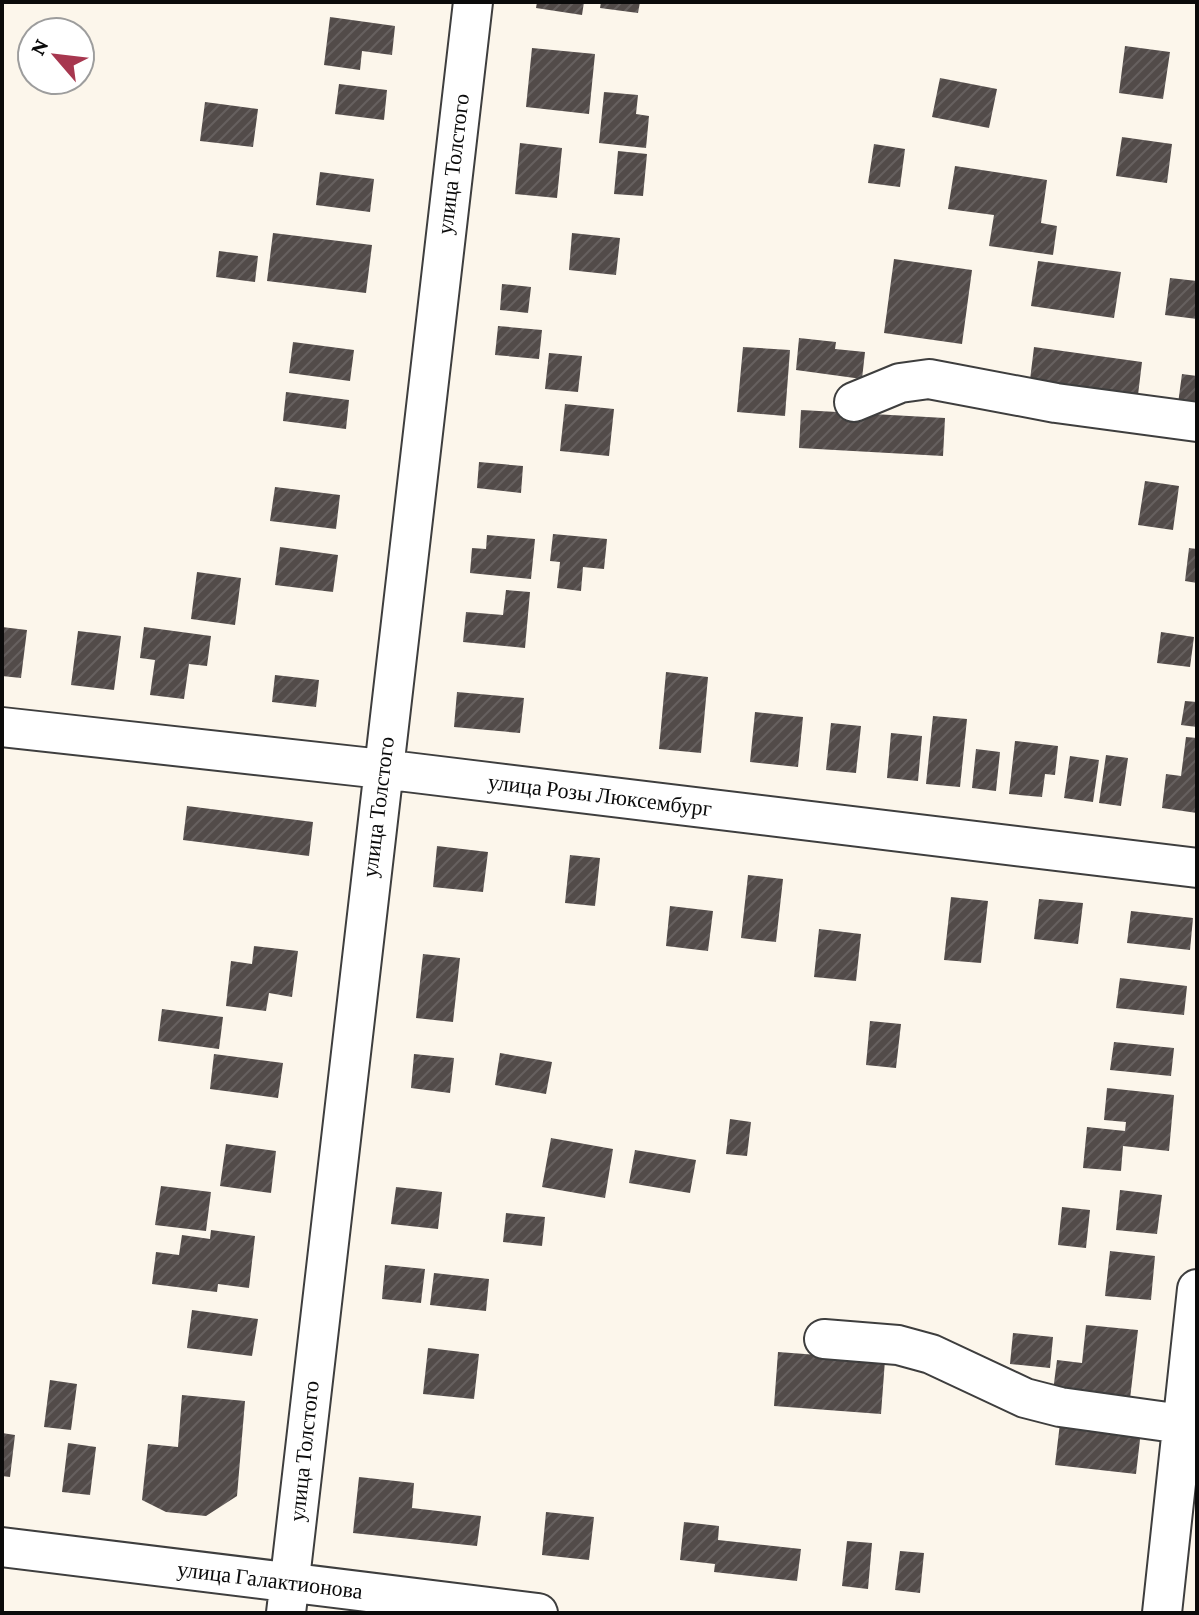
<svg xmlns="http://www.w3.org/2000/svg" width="1199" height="1615" viewBox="0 0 1199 1615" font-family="'Crimson Pro',serif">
<defs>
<pattern id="building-hatch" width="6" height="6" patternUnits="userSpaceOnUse" patternTransform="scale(2)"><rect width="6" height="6" fill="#524b49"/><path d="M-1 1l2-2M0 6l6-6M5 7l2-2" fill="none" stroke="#66605f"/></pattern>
</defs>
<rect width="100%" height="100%" fill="#fcf6eb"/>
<path fill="url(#building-hatch)" d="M537 2H584L582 15 536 8Z
M601 2H640L638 13 600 8Z
M330 17 395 26 392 55 362 51 360 70 324 65Z
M1125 46 1170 52 1163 99 1119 93Z
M532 48 595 54 589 114 526 107Z
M940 78 997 89 989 128 932 117Z
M339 84 387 90 384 120 335 114Z
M604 92 638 95 636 114 649 116 646 148 599 143Z
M205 102 258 109 253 147 200 141Z
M1122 137 1172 144 1167 183 1116 176Z
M520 143 562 148 557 198 515 194Z
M874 144 905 149 900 187 868 183Z
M618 151 647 154 643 196 614 194Z
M955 166 1047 180 1041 223 1057 226 1053 255 989 246 994 215 948 209Z
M320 172 374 179 370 212 316 205Z
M273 233 372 245 366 293 267 281Z
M572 233 620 238 616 275 569 270Z
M219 251 258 256 255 282 216 277Z
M894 259 972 270 962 344 884 333Z
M1038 261 1121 272 1114 318 1031 306Z
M1170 278 1197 281V319L1165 315Z
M502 284 531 287 528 313 500 310Z
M498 326 542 330 539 359 495 355Z
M799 338 836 342 835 349 865 352 862 379 796 370Z
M293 342 354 350 350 381 289 373Z
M743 347 790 350 785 416 737 412Z
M1034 347 1142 362 1138 395 1030 380Z
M549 353 582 356 578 392 545 389Z
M1182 374 1197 376V414L1177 411Z
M286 392 349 400 346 429 283 421Z
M565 404 614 409 609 456 560 451Z
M801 410 945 418 943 456 799 448Z
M479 462 523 466 521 493 477 488Z
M1145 481 1179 486 1173 530 1138 525Z
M275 487 340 495 336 529 270 521Z
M553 534 607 539 604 569 583 567 581 591 557 588 560 562 550 561Z
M487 535 535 539 531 579 470 573 472 548 486 549Z
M280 547 338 555 333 592 275 585Z
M1189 548 1197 549V583L1185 581Z
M197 572 241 578 235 625 191 619Z
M506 590 530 592 525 648 463 642 466 612 503 615Z
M2 627 27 630 21 678 2 676Z
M144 627 211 636 207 666 189 664 184 699 150 695 155 660 140 658Z
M78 631 121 636 114 690 71 685Z
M1161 632 1194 637 1190 667 1157 663Z
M666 672 708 677 701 753 659 749Z
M275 675 319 680 316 707 272 702Z
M457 692 524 698 520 733 454 727Z
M1185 701 1197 702V727L1181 725Z
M755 712 803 717 798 767 750 762Z
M933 716 967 719 960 787 926 784Z
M831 723 861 726 856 773 826 770Z
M891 733 922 736 918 781 887 778Z
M1186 737 1197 738V813L1162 808 1166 774 1181 776Z
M1015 741 1058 746 1055 775 1045 774 1042 797 1009 794Z
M976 749 1000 752 996 791 972 788Z
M1106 755 1128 758 1121 806 1099 803Z
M1070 756 1099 760 1093 802 1064 798Z
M187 806 313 822 309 856 183 840Z
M437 846 488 852 483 892 433 887Z
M570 855 600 858 595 906 565 903Z
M748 875 783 879 776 942 741 938Z
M951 897 988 901 981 963 944 960Z
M1039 899 1083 903 1078 944 1034 939Z
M670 906 713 911 708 951 666 946Z
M1131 911 1193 918 1190 950 1127 943Z
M819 929 861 934 856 981 814 977Z
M254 946 298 951 292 997 269 993 266 1011 226 1006 231 961 252 964Z
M423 954 460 958 453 1022 416 1018Z
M1120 978 1187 986 1184 1015 1116 1008Z
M162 1009 223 1017 219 1049 158 1041Z
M870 1021 901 1024 896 1068 866 1065Z
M1114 1042 1174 1048 1171 1076 1110 1070Z
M500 1053 552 1062 546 1094 495 1085Z
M214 1054 283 1063 278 1098 210 1089Z
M414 1054 454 1058 450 1093 411 1088Z
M1107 1088 1174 1095 1169 1151 1123 1146 1121 1171 1083 1168 1087 1127 1125 1131 1126 1122 1104 1120Z
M730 1119 751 1122 747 1156 726 1154Z
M551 1138 613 1149 605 1198 542 1187Z
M226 1144 276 1151 271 1193 220 1186Z
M635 1150 696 1160 690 1193 629 1183Z
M161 1186 211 1192 206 1231 155 1225Z
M396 1187 442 1192 438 1229 391 1224Z
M1120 1190 1162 1195 1157 1234 1116 1230Z
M1062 1207 1090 1210 1086 1248 1058 1245Z
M506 1213 545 1217 542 1246 503 1242Z
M211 1230 255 1236 249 1288 218 1284 217 1292 152 1284 156 1252 179 1255 182 1235 210 1239Z
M1110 1251 1155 1256 1151 1300 1105 1296Z
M385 1265 425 1269 421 1303 382 1299Z
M434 1273 489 1279 486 1311 430 1305Z
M192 1310 258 1319 252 1356 187 1348Z
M1086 1325 1138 1330 1130 1399 1053 1391 1057 1360 1082 1363Z
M1013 1333 1053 1337 1050 1368 1010 1364Z
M428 1348 479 1354 474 1399 423 1394Z
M778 1352 885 1360 881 1414 774 1406Z
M50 1380 77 1384 71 1430 44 1427Z
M182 1395 245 1401 237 1496 206 1516 166 1512 142 1500 148 1444 178 1447Z
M1060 1423 1141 1431 1136 1474 1055 1465Z
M2 1433 15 1435 10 1477 2 1476Z
M68 1443 96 1447 90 1495 62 1492Z
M359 1477 414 1483 412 1508 481 1516 477 1546 353 1533Z
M546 1512 594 1517 589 1560 542 1555Z
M684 1522 719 1526 718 1540 801 1549 797 1581 714 1572 715 1564 680 1560Z
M847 1541 872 1543 868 1589 842 1586Z
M900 1551 924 1553 920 1593 895 1590Z"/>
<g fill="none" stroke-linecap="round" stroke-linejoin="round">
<g stroke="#3e3e3e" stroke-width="42">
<path id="minor" d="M854 402 900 383 929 379 1056 403 1197 422
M2 727 382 769 1197 868
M824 1339 898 1345 931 1354 1025 1398 1060 1407 1182 1424
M2 1547 538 1613
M286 1613 473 2
M1162 1613 1197 1289"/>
</g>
<use href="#minor" stroke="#fff" stroke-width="38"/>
</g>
<g text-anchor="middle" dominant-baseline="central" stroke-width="8" stroke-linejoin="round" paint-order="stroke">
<g font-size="22" fill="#0b0b0b" stroke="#fff">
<text transform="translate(453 164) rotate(-83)">улица Толстого</text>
<text transform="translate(600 795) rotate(7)">улица Розы Люксембург</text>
<text transform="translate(378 807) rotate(-83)">улица Толстого</text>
<text transform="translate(304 1451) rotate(-84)">улица Толстого</text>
<text transform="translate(270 1580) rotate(7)">улица Галактионова</text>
</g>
</g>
<rect width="1199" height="1615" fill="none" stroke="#0b0b0b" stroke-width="8"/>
<g transform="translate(56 56) rotate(298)"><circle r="38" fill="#ffffff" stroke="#9d9d9d" stroke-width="2"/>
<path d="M0-6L14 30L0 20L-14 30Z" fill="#a7374f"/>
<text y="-12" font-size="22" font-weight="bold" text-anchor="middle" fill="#0b0b0b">N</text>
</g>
</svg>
